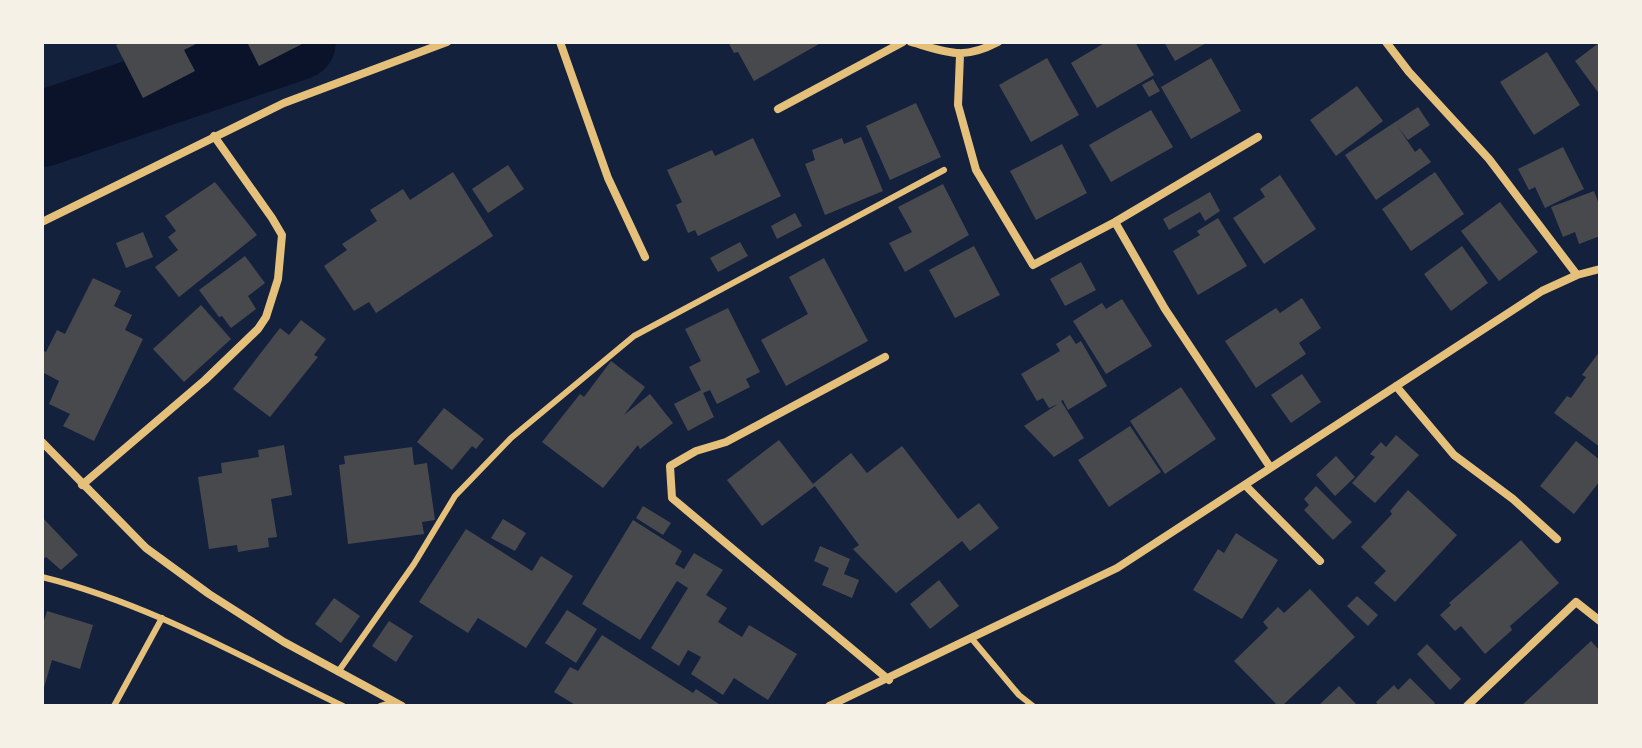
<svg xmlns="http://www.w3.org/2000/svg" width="1642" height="748" viewBox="0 0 1642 748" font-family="'Space Grotesk',sans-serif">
<rect width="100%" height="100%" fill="#14213d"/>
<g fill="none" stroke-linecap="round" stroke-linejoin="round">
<path stroke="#0b132b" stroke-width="76" d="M42 129 298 42"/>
</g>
<path fill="#48494c" d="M122 42H200L184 50 195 71 143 98 116 45Z
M247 42H306L259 66Z
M728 42H818L819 44 754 81 738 52 734 53Z
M1106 42H1135L1154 75 1097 108 1071 63Z
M1164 42H1208L1175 61Z
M1600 42V95L1575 61Z
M1547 52 1580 105 1534 135 1500 82Z
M1047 58 1079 115 1031 142 999 85Z
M1211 58 1241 111 1191 139 1161 87Z
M1153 79 1160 91 1149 97 1142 85Z
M1357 86 1383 121 1336 156 1310 120Z
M916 103 941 157 890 180 866 126Z
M1418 107 1430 125 1408 140 1398 127 1415 152 1420 148 1431 162 1376 200 1345 155Z
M1151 110 1173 147 1111 182 1089 145Z
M861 137 883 191 825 215 805 164 815 160 812 150 842 138 844 144Z
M753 138 781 196 698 236 695 230 688 233 676 205 682 202 667 170 712 150 715 156Z
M1062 144 1087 193 1036 220 1010 171Z
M1563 147 1584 189 1545 208 1535 187 1529 190 1518 169Z
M508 165 524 189 488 213 472 189Z
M453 172 493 236 376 313 369 302 354 311 324 266 347 250 342 244 377 221 370 210 403 189 410 200Z
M1435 172 1464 214 1411 251 1382 209Z
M1280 175 1316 229 1264 264 1233 218 1265 197 1260 189Z
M215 182 257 235 179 297 155 267 178 250 168 237 176 231 165 216Z
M943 184 969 235 905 272 889 243 912 232 898 207Z
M1594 191 1600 207V236L1579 244 1575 232 1563 237 1551 207Z
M1210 192 1220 211 1205 221 1200 212 1169 230 1163 219Z
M1500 202 1538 252 1499 281 1461 231Z
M795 213 802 226 777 239 771 226Z
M1218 218 1247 266 1198 295 1173 251 1200 235 1197 231Z
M143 232 153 257 126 268 116 243Z
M740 242 748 256 718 272 710 258Z
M974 246 1000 295 955 318 929 270Z
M1462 246 1488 283 1451 311 1424 274Z
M245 256 265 283 248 296 256 309 231 328 222 316 219 317 199 290Z
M824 258 868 341 786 386 761 340 808 314 789 277Z
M1081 262 1096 290 1065 306 1050 279Z
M93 278 121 291 114 306 132 315 125 330 143 339 94 441 63 426 70 414 49 404 59 381 42 372V350L46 352 57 330 65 334Z
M1302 298 1321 328 1299 343 1306 354 1256 388 1225 341 1276 308 1280 313Z
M1122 299 1152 346 1106 374 1073 321 1102 303 1106 309Z
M201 305 231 339 184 382 153 349Z
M728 308 760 372 746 379 750 387 717 404 710 390 703 393 714 417 688 431 674 404 701 390 689 367 701 361 685 329Z
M301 320 326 339 314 355 318 357 270 417 233 389 280 328 289 335Z
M1070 335 1076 344 1081 341 1107 386 1068 410 1063 400 1061 401 1084 438 1054 457 1024 426 1058 404 1049 408 1043 398 1037 401 1021 374 1060 351 1056 344Z
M1600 351V447L1554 413 1567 396 1571 398 1586 377 1582 375Z
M611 361 645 387 624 415 650 394 673 423 640 449 638 445 603 488 542 442 580 394 584 397Z
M1302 374 1321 402 1291 423 1271 395Z
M1181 387 1216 439 1165 474 1130 421Z
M444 408 484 439 476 449 472 446 452 470 417 442Z
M1130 426 1161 472 1109 507 1078 460Z
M1396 435 1419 455 1375 503 1352 483 1375 457 1370 454 1381 442 1386 447Z
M779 440 813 484 851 453 867 473 902 446 958 519 979 503 999 528 970 551 962 541 896 593 853 549 859 545 815 486 762 526 727 480Z
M1576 441 1600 460V481L1574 514 1540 486Z
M284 445 292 495 271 499 277 537 268 538 269 547 238 552 237 545 209 549 198 477 222 473 221 463 259 457 258 450Z
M412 447 414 465 427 463 435 520 422 522 424 534 348 544 339 465 345 464 344 456Z
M1336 456 1355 477 1335 496 1316 475Z
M1316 486 1352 522 1333 540 1304 510 1309 505 1304 499Z
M1408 490 1457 535 1395 602 1374 583 1386 571 1361 547 1392 514 1390 511Z
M643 506 671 523 663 535 636 518Z
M42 517 78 555 61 570 46 557 42 560Z
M503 519 526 533 515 551 491 538Z
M633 520 682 551 675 564 684 569 694 553 723 570 706 595 727 608 718 622 742 637 749 625 797 654 768 700 734 678 723 695 691 674 701 657 688 650 679 666 651 648 688 588 677 581 640 640 582 604Z
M466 529 532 571 541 556 573 576 526 648 478 618 468 633 419 602Z
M1236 533 1278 560 1242 619 1193 590 1218 549 1224 553Z
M1521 540 1559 583 1510 626 1512 630 1485 654 1461 626 1455 631 1440 615 1451 605 1449 603Z
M820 546 850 559 844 574 859 580 852 598 822 585 829 568 814 561Z
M939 580 959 606 930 629 910 604Z
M1310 589 1355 637 1282 706H1278L1234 661 1268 628 1263 622 1278 607 1284 613Z
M1357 596 1378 615 1368 626 1347 606Z
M334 598 360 616 341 643 315 624Z
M567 610 597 629 576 663 545 643Z
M47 611 93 625 80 669 52 660 43 691 42 627Z
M389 621 413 636 396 662 372 646Z
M602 635 693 693 696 689 722 706H577L554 692 570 667 578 671Z
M1591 641 1600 651V706H1521Z
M1427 644 1461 679 1450 690 1417 654Z
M1410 678 1435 703 1432 706H1379L1376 702 1394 685 1398 690Z
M1339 686 1358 706H1318Z"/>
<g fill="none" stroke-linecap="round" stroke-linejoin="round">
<path stroke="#e5c07b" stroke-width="6" d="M42 577C148 603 245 659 343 706
M972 639 1019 695 1033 706
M338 672 414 564 455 496 511 438 634 336 944 170
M114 706 162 618
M380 706 393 702"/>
<path stroke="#e5c07b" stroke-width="8" d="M560 42 608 178 645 257
M911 42C947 52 962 61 998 42
M1386 42 1409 72 1489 159 1577 275
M960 55 958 105 976 170 1033 265 1115 222 1258 137
M778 109 903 42
M42 222 284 103 447 42
M1115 222 1165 309 1270 467
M885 357 726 442 696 451 670 466 672 498 889 680
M1396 386 1454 455 1513 499 1557 539
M42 442 146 548 209 594 284 642 402 706
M82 485 205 380 258 329 266 317 278 279 282 235 272 218 214 136
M1245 485 1320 561
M829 706 1117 568 1542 291 1577 275 1600 269
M1467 706 1576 602 1600 621"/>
</g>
<rect width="1642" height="748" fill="none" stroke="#f6f1e7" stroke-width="88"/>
</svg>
